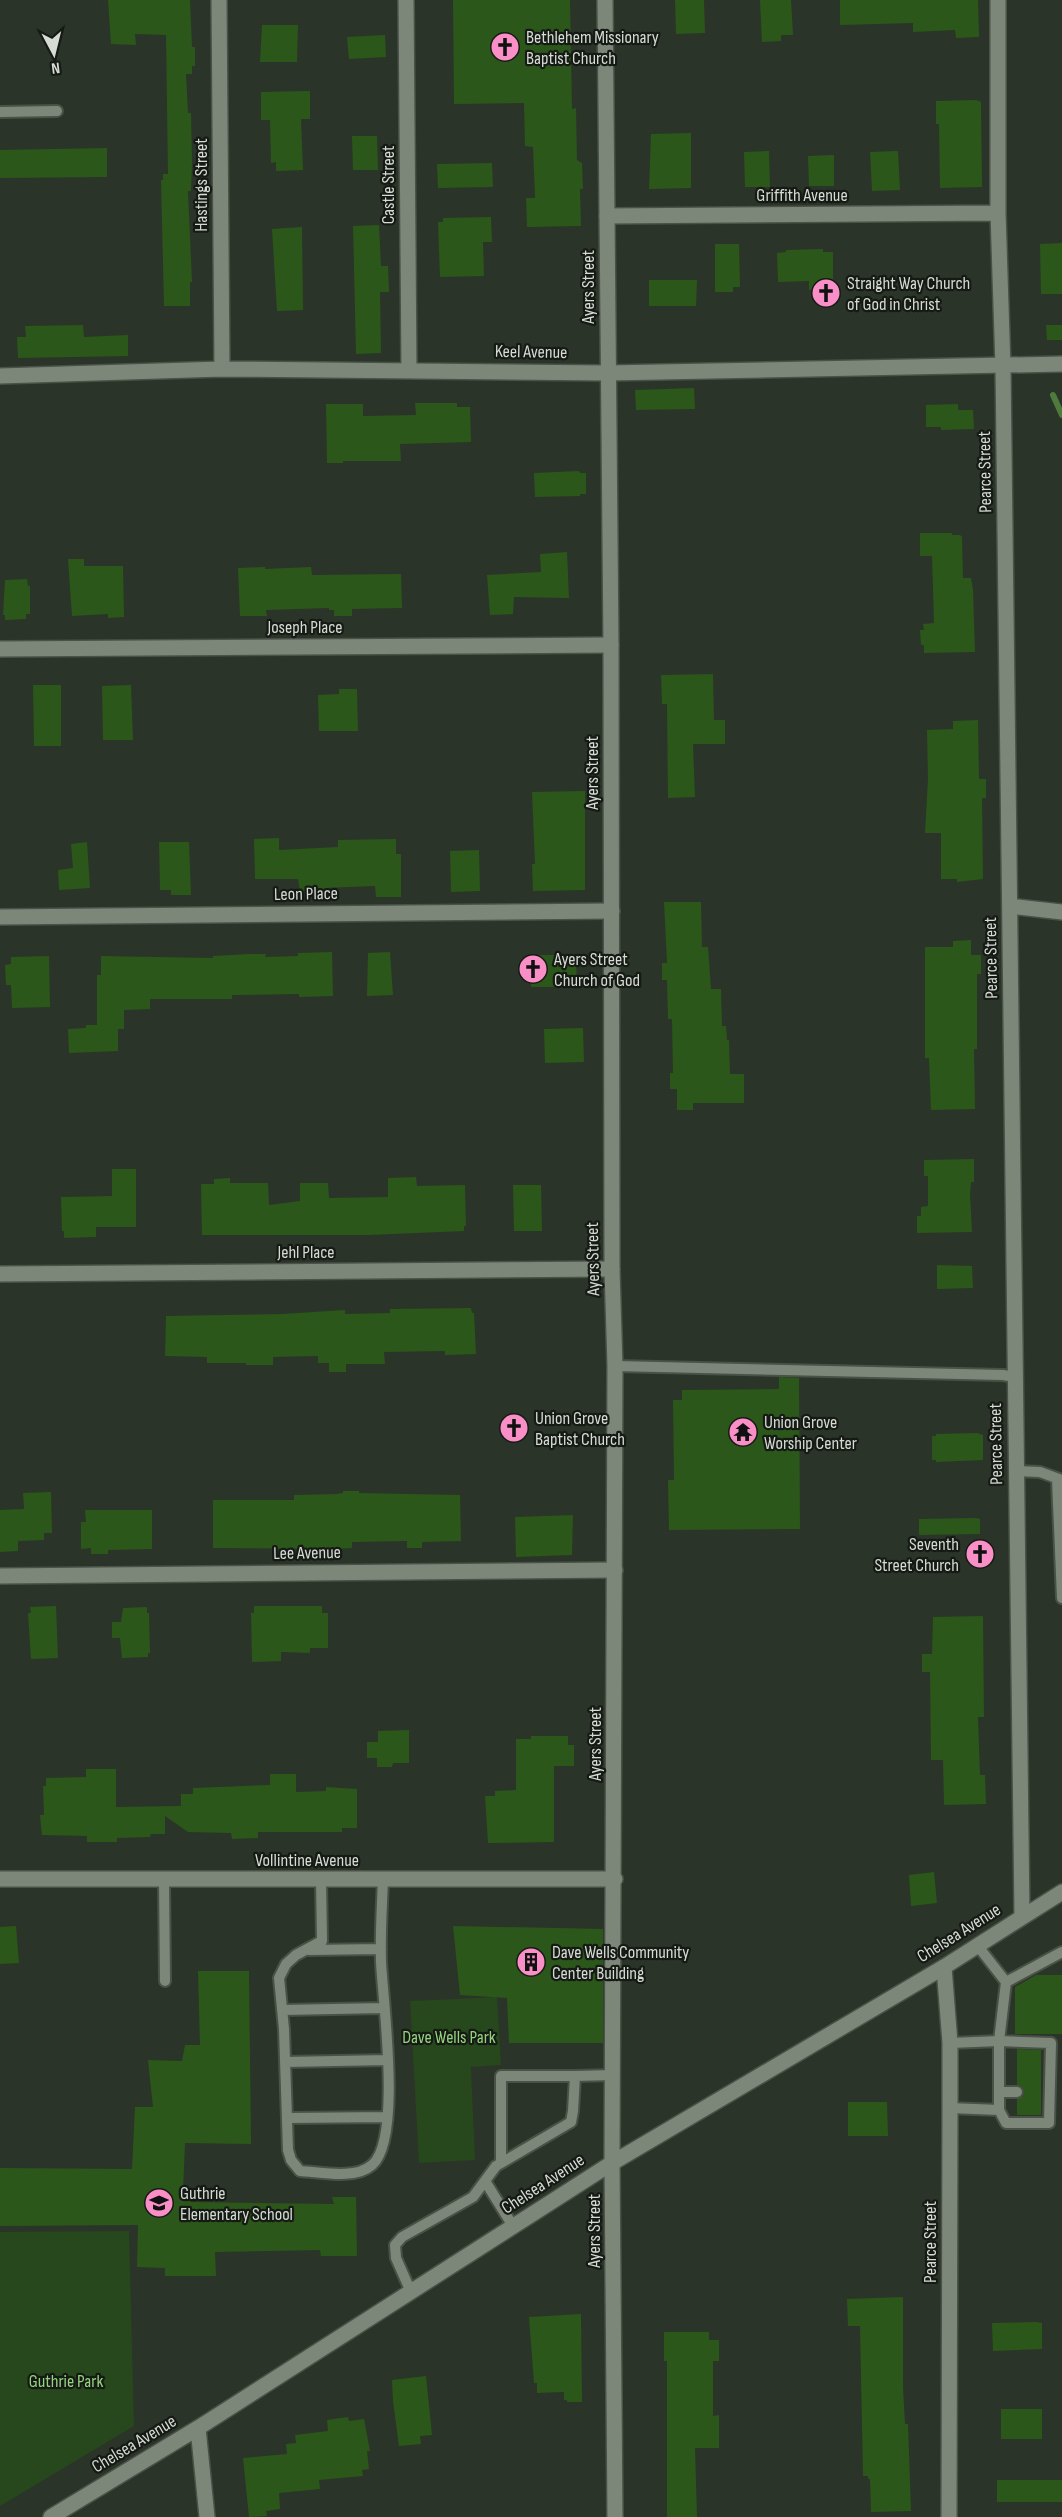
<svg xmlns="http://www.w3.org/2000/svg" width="1062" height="2517" viewBox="0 0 1062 2517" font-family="'Sofia Sans Condensed',sans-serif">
<rect width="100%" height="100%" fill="#2b3428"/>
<path fill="#27471c" d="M497 1997 501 2065 471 2067 475 2160 419 2163 410 2001Z
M129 2231 134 2426 0 2506V2232Z"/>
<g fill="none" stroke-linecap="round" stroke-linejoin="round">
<path stroke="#4e7a3d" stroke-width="6" d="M1053 395 1062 415"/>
</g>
<path fill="#2c571a" d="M108 0H190L192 47H195V66H192V74H186L188 113H191L192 162 191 191H188L192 282H190V306H164L161 180H163V174H168L166 35 135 34 136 45 111 44Z
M453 0H570L572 109 576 108 577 160 582 163 583 189H580L581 226 527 227 526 198H535L533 147 525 146 524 103 454 104Z
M675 0H704L705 33 676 34Z
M760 0H791L793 35H781V41L762 42Z
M840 0H978L979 37 956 38 955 30 913 32V23L840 25Z
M262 25H298L297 62H260Z
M385 35 386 57 349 59 347 37Z
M310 91V119H301L303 170 276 171V162L271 163 270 120H261V92Z
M976 100 981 102 982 187 940 188 939 124H936V101Z
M691 133V188L649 189 651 134Z
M352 136H377L378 170H353Z
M107 148V177L0 178V150Z
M769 151 770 187H745L744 152Z
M898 151 900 190 872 191 870 152Z
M834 155V186H809L808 156Z
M492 163 493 187 438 188 437 164Z
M491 217 492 242H483L484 276 440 277 438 222H443V218Z
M379 225 381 266H388L389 292H380L381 353 356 354 353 226Z
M302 227 303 310 277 311 272 229Z
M1062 243V294H1041L1040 244Z
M715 244H739L740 287H733V292H715Z
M823 249V252H833V290H809V281L778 282 777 253 786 252V250Z
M649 280H697L696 306H649Z
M83 325 84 337 128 335V356L18 358 17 337H26L25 326Z
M1046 325H1062V340H1047Z
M694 388 695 409 636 410 635 390Z
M415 403H457V407H470L471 442 400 444 401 461H343V463H327L326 404H363V416L416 415Z
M958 404V410H973L974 429 941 430V427H926V405Z
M579 471 580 473H586V494H580V496L535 497 534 473Z
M920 533H952V535H960L962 537 963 578H971L973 590 975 652 924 653V645H921L920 630H924L923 624 934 623 932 556H920Z
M567 552 569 598 514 597 513 614 490 615 487 575 541 572 540 554Z
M68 559H84V566H123L124 617 108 618V614L72 616Z
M265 567V569L311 567 312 575 401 574 402 608 352 609V616H334V610H329V608L266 610 267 616H240L238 568Z
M27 579 28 586H30V614H26V619L5 620V615H3L5 580Z
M713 674 714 720H725V744H693L695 797 668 798 667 704H662L661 675Z
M33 685H61V746H34Z
M131 685 133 740H103L102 686Z
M339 689H357L358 731H319L318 695 339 694Z
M978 720 979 779H986V798H982L983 879 957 882V879H941V833H925L928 779 927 730 953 729V721Z
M585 791V890L533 891 532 864H535L532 792Z
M279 838V850L338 847V840L396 839V854H401V897H376L375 886 324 888V890L300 891 298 879H255L254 839Z
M87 842 90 888 59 890 58 870 73 868 71 844Z
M159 842H189L191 895H171V890H160Z
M479 850 480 891 451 892 450 851Z
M664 902H701L702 947H708L711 989H721L722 1026H726L727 1040H729L730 1074H744V1103H693V1110H677V1089H670V1073H673L672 1019H668L667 980H662V963H667Z
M971 940V955H981V974H977V1049H974L975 1109 931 1110 929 1058H925V947H953V941Z
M332 952 333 996 299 997V994L232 995V999H150V1009L124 1010V1029H118V1051L69 1053 68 1029 86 1028V1025H97V975H101V956L213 958V956L249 954H266L265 957 298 956V953Z
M390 952 393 995 367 996 368 953Z
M531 955H576L577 987H531Z
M49 956 50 1007 12 1008 11 985H6L5 965 11 964V957Z
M583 1028 584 1062 545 1063 544 1029Z
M974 1159V1182H971L970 1194 972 1232 917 1233V1216H921V1207L928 1206V1176H924V1160Z
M112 1169H136V1227H96V1237L64 1238V1231H62L61 1197 112 1196Z
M416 1177 417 1186 465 1185 466 1226H464V1231L369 1235H202L201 1184H214V1179L230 1178V1183H268L269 1205 300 1201V1183H328L329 1198 388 1197V1178Z
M513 1185H541L542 1231H514Z
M937 1265 972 1266 973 1288 937 1289Z
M471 1308 472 1313H474L476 1354 445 1355V1351L384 1352 385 1364H346V1372H329V1363H318V1356L273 1357V1365H246V1363H207V1357L165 1356 166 1316 282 1314 345 1310V1314L390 1313V1309Z
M779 1377 799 1378 800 1529 669 1530 668 1480H674L673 1400H682V1390L779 1389Z
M977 1433 983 1435V1460L936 1462V1460H932V1436H936V1434Z
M343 1491H359V1493L460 1495 461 1541 422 1542V1548H407V1541L352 1542V1548L333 1549 213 1548V1500H294V1495L337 1494 343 1493Z
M51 1492 52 1533H44V1540L18 1541V1551L0 1552V1510L24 1509 23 1493Z
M85 1510H152V1549L108 1550V1554H91V1548L81 1549V1522H86Z
M573 1515 572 1555 516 1557 515 1517Z
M976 1518 980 1519V1534L919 1535V1519Z
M56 1606 58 1658 31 1659 28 1613H31L30 1607Z
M254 1606H322V1613H328V1648H310V1653L281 1652V1661L252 1662 251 1613H254Z
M147 1607V1613H149L150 1653H148V1657L122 1658 120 1638H112V1622H121L123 1608Z
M983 1616 984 1717H978L980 1775H985L986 1804 944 1805 943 1760H931L930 1672H922V1654H932L933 1617Z
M409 1730V1763H393L392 1767H377V1758H367V1742H378V1731Z
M531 1736H568V1745H574V1766H554V1842L488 1843 485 1796H495V1791L516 1790V1739H531Z
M86 1769H116V1807L181 1806V1794H193V1788L270 1785V1774H296V1792L326 1791V1787L357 1789V1828H342V1832H258V1838L232 1839 231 1833 188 1832 165 1816V1834H151L150 1837 117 1838V1842H87V1836L42 1835 40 1815H44L43 1786H46V1778L86 1777Z
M934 1872 937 1903 911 1906 909 1875Z
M16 1926 19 1963 0 1964V1927Z
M453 1926 603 1929V2043H509L507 1998 460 1995Z
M198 1971H249L251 2144 185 2143 183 2191H193L190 2202 334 2204 332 2197H356L357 2256H321L320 2250 215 2252 216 2276H165V2268L137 2267 138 2225 0 2226V2168L132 2169 135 2107H153L148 2060 182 2061 185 2045H200Z
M1036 1975H1062V2034H1015V1987Z
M1017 2049 1041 2050V2115H1017V2099L1023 2096 1024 2091 1021 2086 1017 2085Z
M848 2102H887L888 2136H848Z
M903 2297V2387L905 2424H908L911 2511 871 2512 870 2479H868V2476H863L860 2326H848L847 2299Z
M581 2314 582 2402H567V2400H564V2392L537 2393V2383H534L529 2317Z
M1036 2322 1042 2323V2349L993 2351 992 2323Z
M664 2332H709V2340H719V2361H713V2416L719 2415V2448H695L697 2517H667V2361H664Z
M426 2376 432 2435 420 2436 421 2444 399 2446 393 2401 392 2380Z
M1001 2409H1042V2439H1001Z
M348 2417 349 2421 364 2419 370 2451H367L369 2469 362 2470 363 2476 319 2480 320 2489 279 2493 280 2509 266 2511 267 2516 249 2517 243 2458 287 2454 286 2444 296 2443 295 2435 328 2431 327 2420Z
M997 2480H1062V2502H997Z"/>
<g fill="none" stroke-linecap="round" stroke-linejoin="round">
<g stroke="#4a5147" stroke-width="14">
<path id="lane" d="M0 112 57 111
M615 1366 1003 1375 1015 1377
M1016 1471 1040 1472 1062 1480
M1057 1479 1062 1598
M164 1879 165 1981
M321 1879 322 1941 296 1955 286 1964 279 1978 284 2029 288 2150 291 2160 300 2171C321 2172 355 2180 372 2165 402 2140 383 2002 381 1962 380 1935 382 1906 383 1879
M977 1945 1006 1982
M309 1950 381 1949
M282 2010 384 2008
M950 2043 999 2041 1006 1982 1062 1952
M285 2062 388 2060
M1000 2092H1017
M950 2108 999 2110V2041L1051 2043 1049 2123H1006L999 2110
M287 2118 387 2117
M501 2163V2076H575
M485 2181 513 2226
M411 2292 396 2258 395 2245 402 2237 473 2197 496 2166 571 2122 573 2111 575 2076 613 2075"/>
</g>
<g stroke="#4a5147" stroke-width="18">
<path id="street" d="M219 0 222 369
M406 0 409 371
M998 0V213L1003 367 1022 1916
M607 216 998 213
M0 376 222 369 607 373 1062 364
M0 649 611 645
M1010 906 1062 912
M0 917 612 911
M0 1274 612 1269
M0 1576 615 1570
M944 1967 950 2043V2108L949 2517
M612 2163 615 2517"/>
</g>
<g stroke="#4a5147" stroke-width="18">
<path id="secondary" d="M605 0 611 645 612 1269 615 1366 612 2163
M0 1879H615
M198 2428 207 2517
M51 2517 198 2428 612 2163 944 1967 1062 1892"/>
</g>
<use href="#lane" stroke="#7c8779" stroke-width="10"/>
<use href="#street" stroke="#7c8779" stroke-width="15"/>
<use href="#secondary" stroke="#7c8779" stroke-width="15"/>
</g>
<defs>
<g id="church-disc" transform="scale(1.5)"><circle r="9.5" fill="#fa8fc8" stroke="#161a15"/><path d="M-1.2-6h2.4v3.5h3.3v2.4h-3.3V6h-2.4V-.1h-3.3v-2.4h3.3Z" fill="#111"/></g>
<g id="temple-disc" transform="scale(1.5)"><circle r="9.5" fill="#fa8fc8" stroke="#161a15"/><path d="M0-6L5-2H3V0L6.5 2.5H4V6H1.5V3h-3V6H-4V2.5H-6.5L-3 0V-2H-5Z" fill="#111"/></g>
<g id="building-disc" transform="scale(1.5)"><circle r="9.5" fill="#fa8fc8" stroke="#161a15"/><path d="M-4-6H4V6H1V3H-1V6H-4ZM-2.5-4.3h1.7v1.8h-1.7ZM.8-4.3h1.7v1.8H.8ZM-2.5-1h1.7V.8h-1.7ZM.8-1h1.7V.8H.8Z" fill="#111"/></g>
<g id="school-disc" transform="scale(1.5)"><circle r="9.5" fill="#fa8fc8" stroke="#161a15"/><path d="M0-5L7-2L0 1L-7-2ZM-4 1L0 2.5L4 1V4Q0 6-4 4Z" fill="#111"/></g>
</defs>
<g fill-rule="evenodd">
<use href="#church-disc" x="505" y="47"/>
<use href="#church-disc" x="826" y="293"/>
<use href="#church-disc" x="533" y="969"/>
<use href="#church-disc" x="514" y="1428"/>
<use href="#temple-disc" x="743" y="1432"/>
<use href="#church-disc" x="980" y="1554"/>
<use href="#building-disc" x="531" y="1962"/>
<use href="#school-disc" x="159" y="2203"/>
</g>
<g text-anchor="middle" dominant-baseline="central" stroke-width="4.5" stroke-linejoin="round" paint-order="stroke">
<g font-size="18" fill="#d6dcd4" stroke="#161a15" text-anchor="start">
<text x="526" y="37">Bethlehem Missionary<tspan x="526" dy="21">Baptist Church</tspan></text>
<text x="847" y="283">Straight Way Church<tspan x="847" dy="21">of God in Christ</tspan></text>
<text x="554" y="959">Ayers Street<tspan x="554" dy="21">Church of God</tspan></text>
<text x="535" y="1418">Union Grove<tspan x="535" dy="21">Baptist Church</tspan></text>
<text x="764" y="1422">Union Grove<tspan x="764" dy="21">Worship Center</tspan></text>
<text x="959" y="1544" text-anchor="end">Seventh<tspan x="959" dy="21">Street Church</tspan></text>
<text x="552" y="1952">Dave Wells Community<tspan x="552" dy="21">Center Building</tspan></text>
<text x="180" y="2193">Guthrie<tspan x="180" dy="21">Elementary School</tspan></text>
</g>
<g font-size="18" fill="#d6dcd4" stroke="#161a15">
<text transform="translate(201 185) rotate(-90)">Hastings Street</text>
<text transform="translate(388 185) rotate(-90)">Castle Street</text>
<text x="802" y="195">Griffith Avenue</text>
<text transform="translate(588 287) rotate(-90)">Ayers Street</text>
<text transform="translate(531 352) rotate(1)">Keel Avenue</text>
<text transform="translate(985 472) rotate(-91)">Pearce Street</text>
<text x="305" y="627">Joseph Place</text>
<text transform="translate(592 773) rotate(-90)">Ayers Street</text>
<text transform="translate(306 894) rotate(-1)">Leon Place</text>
<text transform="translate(991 958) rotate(-91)">Pearce Street</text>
<text x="306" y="1252">Jehl Place</text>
<text transform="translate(593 1259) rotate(-91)">Ayers Street</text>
<text transform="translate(996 1444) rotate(-91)">Pearce Street</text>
<text transform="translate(307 1553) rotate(-1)">Lee Avenue</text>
<text transform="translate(595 1744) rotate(-90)">Ayers Street</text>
<text x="307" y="1860">Vollintine Avenue</text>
<text transform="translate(959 1933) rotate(-32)">Chelsea Avenue</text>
<text transform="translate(543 2184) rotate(-33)">Chelsea Avenue</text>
<text transform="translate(594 2231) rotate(-90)">Ayers Street</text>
<text transform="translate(930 2242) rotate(-90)">Pearce Street</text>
<text transform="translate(134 2444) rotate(-31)">Chelsea Avenue</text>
</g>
<g font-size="18" fill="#94d37d" stroke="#161a15">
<text x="449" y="2037">Dave Wells Park</text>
<text x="66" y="2381">Guthrie Park</text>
</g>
</g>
<g transform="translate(54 54) rotate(173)" stroke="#161a15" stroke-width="4.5" paint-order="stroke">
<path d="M0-4.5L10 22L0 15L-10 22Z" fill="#d6dcd4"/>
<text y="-9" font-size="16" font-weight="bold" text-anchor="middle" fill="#d6dcd4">N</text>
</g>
</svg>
